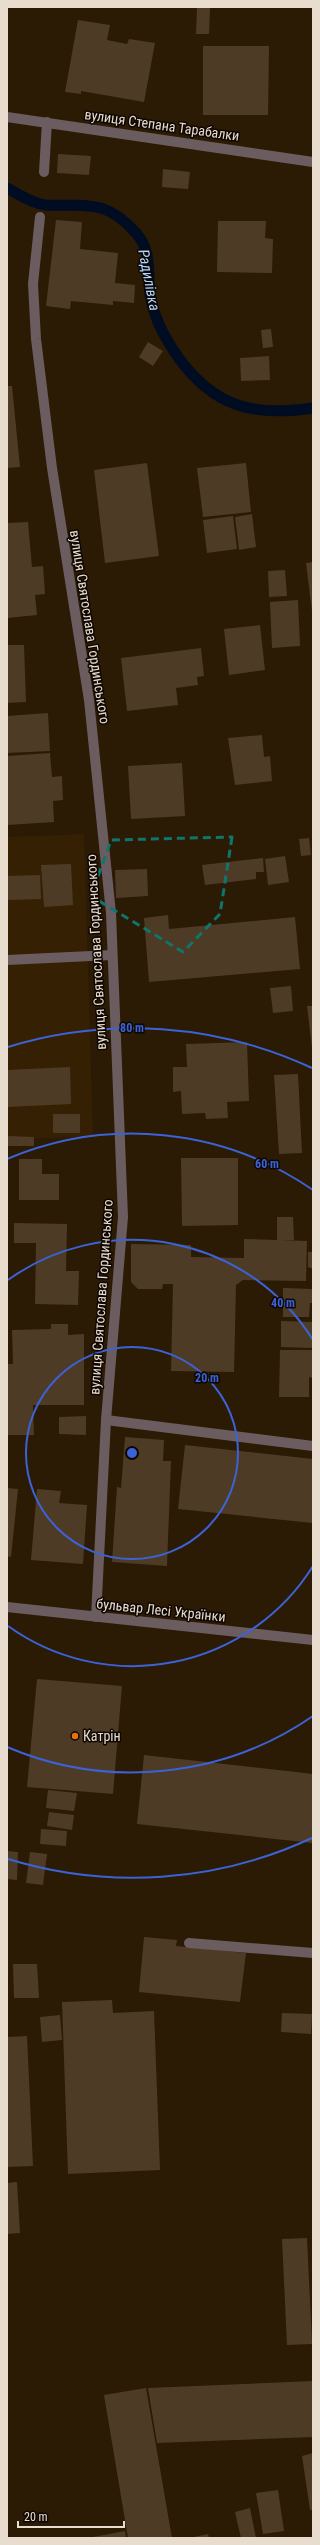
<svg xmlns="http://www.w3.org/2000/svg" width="320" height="2545" viewBox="0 0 320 2545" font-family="'Roboto Condensed',sans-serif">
<rect width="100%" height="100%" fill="#2b1a04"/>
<path fill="#362003" d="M84 834 93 1137 7 1139V837Z"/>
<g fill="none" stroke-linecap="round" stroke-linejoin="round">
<path stroke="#000c21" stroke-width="11" d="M7 188C18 194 33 204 46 205 87 207 105 198 136 233 154 253 146 277 151 300 156 322 165 338 178 357 214 407 253 417 313 408"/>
</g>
<path fill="#4e3b25" d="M197 7 210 8 209 34H196Z
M78 20 110 25 107 40 127 44 129 39 155 43 144 102 81 91V94L65 92Z
M203 46H269L268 115H203Z
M58 154 91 156 89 175 57 173Z
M163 169 190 172 188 189 162 187Z
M56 220 82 222 80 249 118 253 115 283 135 285 134 303 113 301V305L71 301 70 309 46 306Z
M218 221H266L265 238 273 239 272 273 217 272Z
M271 329 273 347 263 348 261 330Z
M148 342 163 351 153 366 139 357Z
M269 356 270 380 241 381 240 358Z
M7 386H12L20 467 7 468Z
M147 463 159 556 105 563 94 470Z
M246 463 251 512 203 517 197 468Z
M252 514 256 547 239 550 235 517Z
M233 516 237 549 207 553 203 520Z
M28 522 32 567 43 566 45 594 35 595 37 615 7 618V523Z
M313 562V611H312L306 563Z
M285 570 287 596 269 597 268 571Z
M298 600 300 646 272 648 270 602Z
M260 625 265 670 229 675 224 629Z
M7 645H24L26 702 7 703Z
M201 648 204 676 197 677 198 685 176 688 178 705 127 711 121 658Z
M48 713 50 751 7 753V716Z
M262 735 264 757 270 756 272 781 235 785 228 738Z
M50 753 52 777 62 776 63 800 53 801 54 822 7 825V756Z
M182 763 185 816 131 819 128 766Z
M309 838 311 855 301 856 299 839Z
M285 856 289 882 268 885 265 859Z
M263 858 264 872H256V879L205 885 202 865Z
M71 864 73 905 44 907 41 865Z
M147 869 148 896 116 898 115 870Z
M40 875 41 899 7 900V876Z
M168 915 169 929 295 917 300 969 149 982 144 918Z
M291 986 293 1011 273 1013 270 988Z
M307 1006H313V1048H312Z
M247 1042 249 1101 227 1102 228 1118 206 1119 205 1113 182 1114 181 1091 173 1092V1067H187L186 1044Z
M70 1067 71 1104 7 1107V1070Z
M298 1074 302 1153 279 1154 274 1075Z
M53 1114H80V1133H53Z
M7 1136 34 1137V1146H7Z
M181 1158H238V1225L182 1226Z
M19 1159H42V1174H59V1200H19Z
M277 1217H293L294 1240H280L307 1241 306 1281 243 1280 236 1285 234 1372 171 1371 173 1284H163L162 1289H138L131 1282V1244L191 1245V1257L244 1258V1239L277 1240Z
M14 1223 67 1224 66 1271H79L78 1305 35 1304 36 1243H14Z
M308 1252H313V1269L308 1267Z
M283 1288 313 1289V1303H310L309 1317H283Z
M281 1321 313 1322V1348L281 1347Z
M51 1324H68V1335L84 1334V1405H33L34 1435H7V1364H13L12 1330 51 1329Z
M280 1350H313V1378L309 1377V1397H279Z
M86 1416V1435L59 1434V1417Z
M125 1437 164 1440 163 1461H171L167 1566 112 1562 117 1487 121 1488Z
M185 1445 313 1459V1523L178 1509Z
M7 1488 18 1489 11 1557 7 1556Z
M37 1489 61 1491 59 1503 87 1505 83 1564 31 1560Z
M37 1679 122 1686 113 1794 27 1787Z
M144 1755 313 1774V1843L137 1824Z
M48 1790 77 1793 74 1811 46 1808Z
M49 1812 74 1815 72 1830 47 1826Z
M41 1829 67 1831 66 1846 40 1844Z
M7 1851 18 1852 17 1880 7 1879Z
M30 1852 47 1854 43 1885 26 1883Z
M144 1937 177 1940 176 1946 246 1953 240 2002 139 1992Z
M13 1964H37L39 1998H14Z
M112 2000 113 2013 154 2011 160 2170 68 2174 62 2002Z
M282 2013 312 2014 311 2034 281 2032Z
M60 2015 62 2040 42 2042 40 2017Z
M27 2036 33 2166 7 2167V2037Z
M17 2182 20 2233 7 2234V2183Z
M307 2238 312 2344 287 2345 282 2239Z
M313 2381V2437L157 2443 148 2388Z
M146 2388 172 2538H128L104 2395Z
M313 2453V2510H310L302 2456Z
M278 2490 284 2531 263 2534 256 2493Z
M250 2508 256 2538H241L235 2512Z
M125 2531 126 2538H93V2537Z
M208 2534 209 2538H195L194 2537Z"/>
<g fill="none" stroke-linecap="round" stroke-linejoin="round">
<path stroke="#6b5c60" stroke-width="10" d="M7 960 112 955
M106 1420 313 1446
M189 1943 313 1953"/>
<path stroke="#6b5c60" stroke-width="10" d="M7 117 313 162
M44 172 47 122
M40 217 33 284 36 339 52 468 89 700 111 913 123 1217 106 1420 96 1617"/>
<path stroke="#6b5c60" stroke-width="10" d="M7 1607 313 1640"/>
</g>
<path fill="none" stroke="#0f766e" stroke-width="3" stroke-dasharray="8 5" stroke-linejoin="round" d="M232 837 220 914 183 952 91 896 111 840Z"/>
<g fill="none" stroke="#3b63d7" stroke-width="2">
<circle cx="132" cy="1453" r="106"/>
<path d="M313 1566A213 213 0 0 1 8 1626M8 1280A213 213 0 0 1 313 1340"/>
<path d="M313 1716A319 319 0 0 1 7 1747M7 1159A319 319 0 0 1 313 1190"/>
<path d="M312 1838A425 425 0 0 1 8 1859M8 1047A425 425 0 0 1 312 1068"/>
</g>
<circle fill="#e8710a" stroke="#0e0702" stroke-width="1.5" cx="75" cy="1736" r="4"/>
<g text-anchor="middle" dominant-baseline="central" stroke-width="3" stroke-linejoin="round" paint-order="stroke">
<g font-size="14" fill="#e8dccf" stroke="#0e0702">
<text transform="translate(162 125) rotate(8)">вулиця Степана Тарабалки</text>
<text transform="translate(90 627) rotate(81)">вулиця Святослава Гординського</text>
<text transform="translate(96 952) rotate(-93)">вулиця Святослава Гординського</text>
<text transform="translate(101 1297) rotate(-86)">вулиця Святослава Гординського</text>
<text transform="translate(161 1610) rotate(6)">бульвар Лесі Українки</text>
</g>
<g font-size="14" fill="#e8dccf" stroke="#0e0702" text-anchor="start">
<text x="83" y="1736">Катрін</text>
</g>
<g font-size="15" font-style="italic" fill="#add4fe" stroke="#0e0702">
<text transform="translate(149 280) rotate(79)">Радилівка</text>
</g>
</g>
<circle cx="132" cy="1453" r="6" fill="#3b63d7" stroke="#0e0702" stroke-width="2"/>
<g font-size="12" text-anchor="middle" font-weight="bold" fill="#3b63d7" stroke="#0e0702" stroke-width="3" stroke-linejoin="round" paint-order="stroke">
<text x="132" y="1032">80 m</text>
<text x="267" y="1168">60 m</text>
<text x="283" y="1307">40 m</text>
<text x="207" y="1382">20 m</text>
</g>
<rect width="320" height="2545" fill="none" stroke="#e8dccf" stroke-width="16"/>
<path d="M18 2521v6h106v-6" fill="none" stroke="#e8dccf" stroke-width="2"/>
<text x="24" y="2521" font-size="12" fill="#e8dccf" stroke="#0e0702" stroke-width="3" paint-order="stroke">20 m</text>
</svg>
